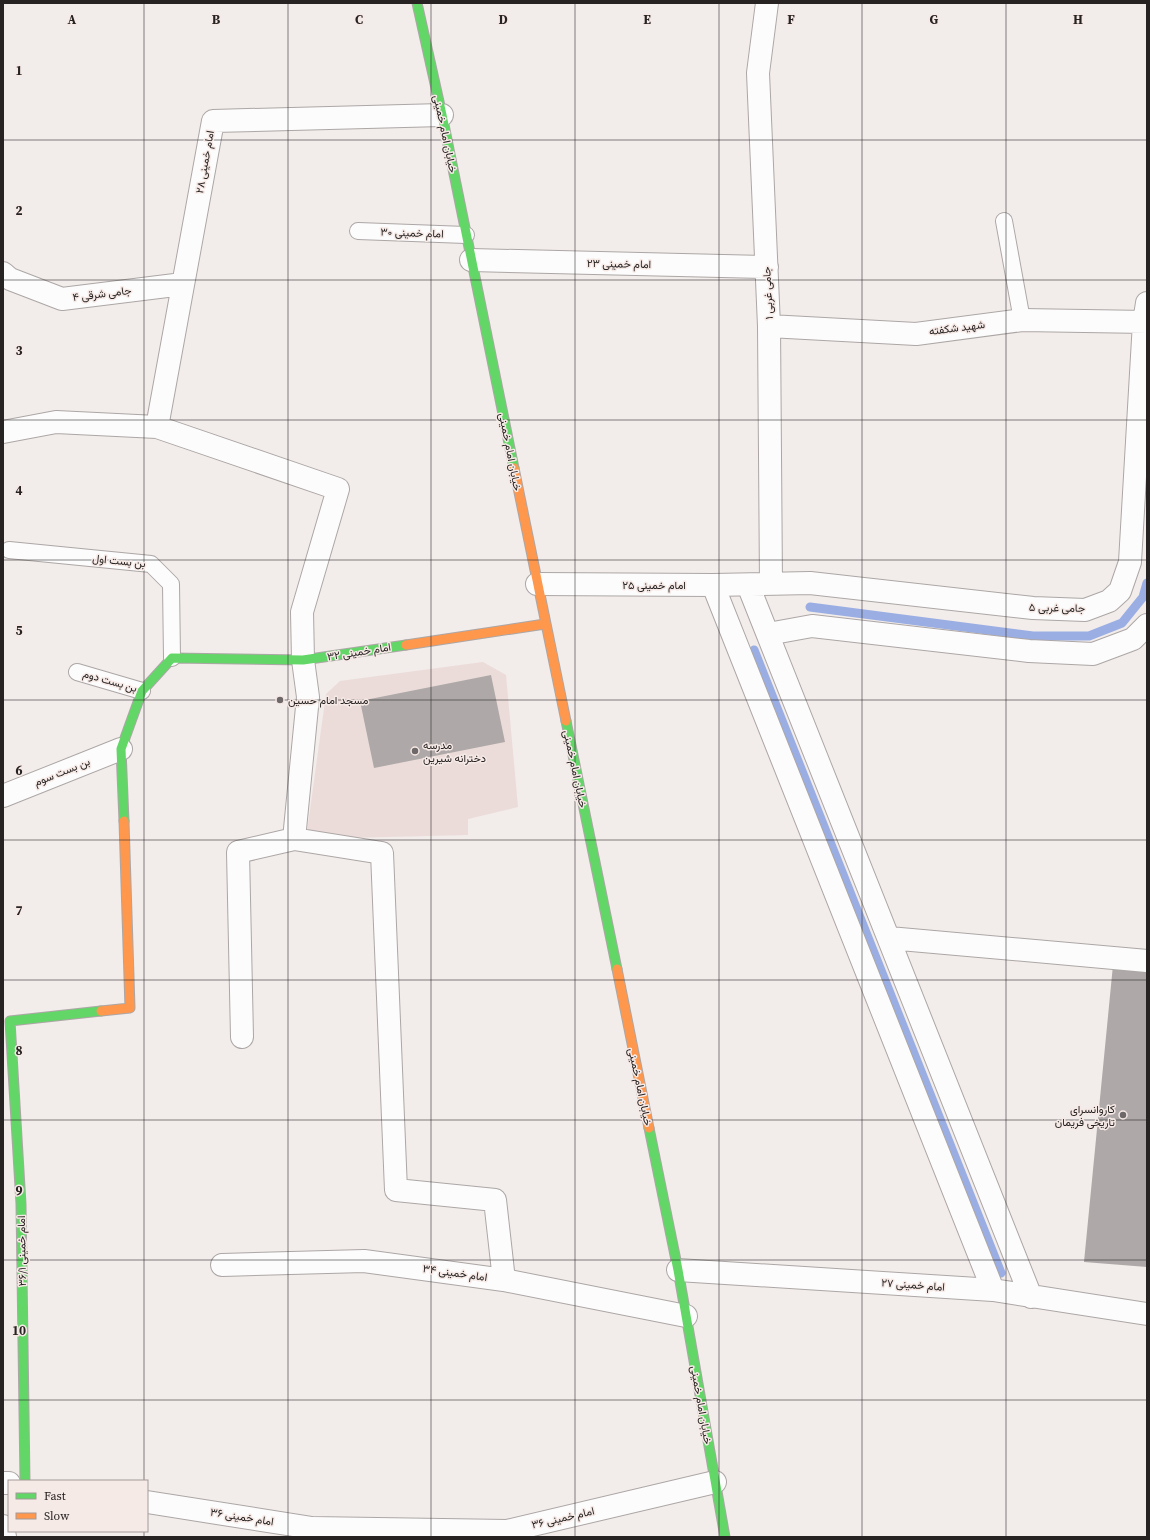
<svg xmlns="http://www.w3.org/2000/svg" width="1150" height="1540" viewBox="0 0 1150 1540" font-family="'Source Serif 4',Vazirmatn,serif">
<rect width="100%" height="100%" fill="#f2ecea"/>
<path fill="#ebdcd9" d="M483 662 506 675 518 807 468 819V835L306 839 326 694 340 681Z"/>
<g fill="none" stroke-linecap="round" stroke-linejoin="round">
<path stroke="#9aaee4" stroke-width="9" d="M810 607 1033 636H1089L1122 623 1143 597 1147 583
M754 650 1001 1273"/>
</g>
<path fill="#aea9a8" d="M491 675 505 742 374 768 360 701Z
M1113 965 1147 969V1267L1084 1262Z"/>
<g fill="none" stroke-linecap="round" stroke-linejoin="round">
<g stroke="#aca7a6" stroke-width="18">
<path id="lane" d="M1004 221 1022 320
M358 231 466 235
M9 550 151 564 171 584 172 658
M77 672 142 691"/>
</g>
<g stroke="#aca7a6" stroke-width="24">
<path id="street" d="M767 3 758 73 769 326 771 584
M471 260 767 267
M3 273 10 279 62 299 183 284
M769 326 916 334 1022 320 1147 322
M157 427 213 121 442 115
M3 432 56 422 157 427 338 489 302 612 303 660 308 697 294 839
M537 584 713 585 810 583 1033 608 1085 610 1109 601 1120 591 1130 562 1144 322 1147 303
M713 585 993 1290
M748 585 1031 1297
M768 634 812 626 1029 651 1093 654 1133 639 1147 625
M3 796 121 749
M889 938 1147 961
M242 1037 238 852 294 839 382 853 396 1190 495 1200 504 1280
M222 1265 364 1261 504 1280 686 1316
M678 1270 993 1290 1147 1314
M3 1483H9
M147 1502 312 1528 507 1531 715 1482
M3 1526 5 1537"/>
</g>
<g stroke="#aca7a6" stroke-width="11">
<path id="fast" d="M417 3 442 115 514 468
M566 721 617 969
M124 821 121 749 142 691 172 658 303 660 406 645
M649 1128 678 1270 725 1537
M25 1481 21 1204 10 1021 101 1011"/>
</g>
<g stroke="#aca7a6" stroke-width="11">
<path id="slow" d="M514 468 566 721
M406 645 545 624
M617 969 649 1128
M101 1011 130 1008 124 821"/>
</g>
<use href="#lane" stroke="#fdfcfc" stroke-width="16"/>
<use href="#street" stroke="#fdfcfc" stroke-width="22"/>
<use href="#fast" stroke="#63d668" stroke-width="9"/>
<use href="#slow" stroke="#ff974d" stroke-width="9"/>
</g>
<path fill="none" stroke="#272322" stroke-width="1" stroke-opacity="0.55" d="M144 3V1481M288 3V1537M431 3V1537M575 3V1537M719 3V1537M862 3V1537M1006 3V1537M3 140H1147M3 280H1147M3 420H1147M3 560H1147M3 700H1147M3 840H1147M3 980H1147M3 1120H1147M3 1260H1147M3 1400H1147M144 1531V1537"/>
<g fill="#6e6968" stroke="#f6eae7" stroke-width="1.5">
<circle cx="280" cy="700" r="4"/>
<circle cx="415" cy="751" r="4"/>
<circle cx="1123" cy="1115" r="4"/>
</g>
<g text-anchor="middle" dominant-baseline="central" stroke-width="3" stroke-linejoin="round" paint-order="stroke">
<g font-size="11" fill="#272322" stroke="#f6eae7">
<text transform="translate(445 134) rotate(78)">خیابان امام خمینی</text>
<text transform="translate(205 162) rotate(-80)">امام خمینی ۲۸</text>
<text transform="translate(412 233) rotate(2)">امام خمینی ۳۰</text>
<text transform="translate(619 264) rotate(1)">امام خمینی ۲۳</text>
<text transform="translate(768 293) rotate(-93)">جامی غربی ۱</text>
<text transform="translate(102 294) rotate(-7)">جامی شرقی ۴</text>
<text transform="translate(957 328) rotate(-7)">شهید شکفته</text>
<text transform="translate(510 452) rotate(79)">خیابان امام خمینی</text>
<text transform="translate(119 561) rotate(6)">بن بست اول</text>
<text x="654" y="585">امام خمینی ۲۵</text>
<text transform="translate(1057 608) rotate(1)">جامی غربی ۵</text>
<text transform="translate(359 652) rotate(-9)">امام خمینی ۳۲</text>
<text transform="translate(110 681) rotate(16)">بن بست دوم</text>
<text transform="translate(575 769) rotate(78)">خیابان امام خمینی</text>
<text transform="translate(62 772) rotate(-22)">بن بست سوم</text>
<text transform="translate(640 1087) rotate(78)">خیابان امام خمینی</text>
<text transform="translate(22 1251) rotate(-91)">امام خمینی ۳۶/۱</text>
<text transform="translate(455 1273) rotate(8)">امام خمینی ۳۴</text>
<text transform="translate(913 1285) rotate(4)">امام خمینی ۲۷</text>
<text transform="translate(701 1405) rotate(80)">خیابان امام خمینی</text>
<text transform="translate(242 1517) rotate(9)">امام خمینی ۳۶</text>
<text transform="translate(563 1518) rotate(-13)">امام خمینی ۳۶</text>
</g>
<g font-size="11" fill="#272322" stroke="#f6eae7" text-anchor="start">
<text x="288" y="700">مسجد امام حسین</text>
<text x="423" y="745">مدرسه<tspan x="423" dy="13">دخترانه شیرین</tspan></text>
<text x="1115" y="1109" text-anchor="end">کاروانسرای<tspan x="1115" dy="13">تاریخی فریمان</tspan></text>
</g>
</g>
<g font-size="13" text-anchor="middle" font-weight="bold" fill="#272322" stroke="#f6eae7" stroke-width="3" stroke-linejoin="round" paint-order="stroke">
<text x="72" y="24">A</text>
<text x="216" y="24">B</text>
<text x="359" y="24">C</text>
<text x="503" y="24">D</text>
<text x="647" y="24">E</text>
<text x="791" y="24">F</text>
<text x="934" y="24">G</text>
<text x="1078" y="24">H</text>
<text x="19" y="75">1</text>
<text x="19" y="215">2</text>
<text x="19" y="355">3</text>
<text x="19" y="495">4</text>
<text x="19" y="635">5</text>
<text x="19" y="775">6</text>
<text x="19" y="915">7</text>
<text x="19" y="1055">8</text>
<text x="19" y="1195">9</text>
<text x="19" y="1335">10</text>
</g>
<rect width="1150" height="1540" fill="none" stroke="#272322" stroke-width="8"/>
<rect x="8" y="1480" width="140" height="52" fill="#f6eae7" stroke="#a39a98"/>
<rect x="16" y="1493" width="20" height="6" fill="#63d668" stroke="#a39a98"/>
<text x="44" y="1500" font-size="12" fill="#272322">Fast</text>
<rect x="16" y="1513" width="20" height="6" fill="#ff974d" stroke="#a39a98"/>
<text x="44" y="1520" font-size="12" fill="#272322">Slow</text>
</svg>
